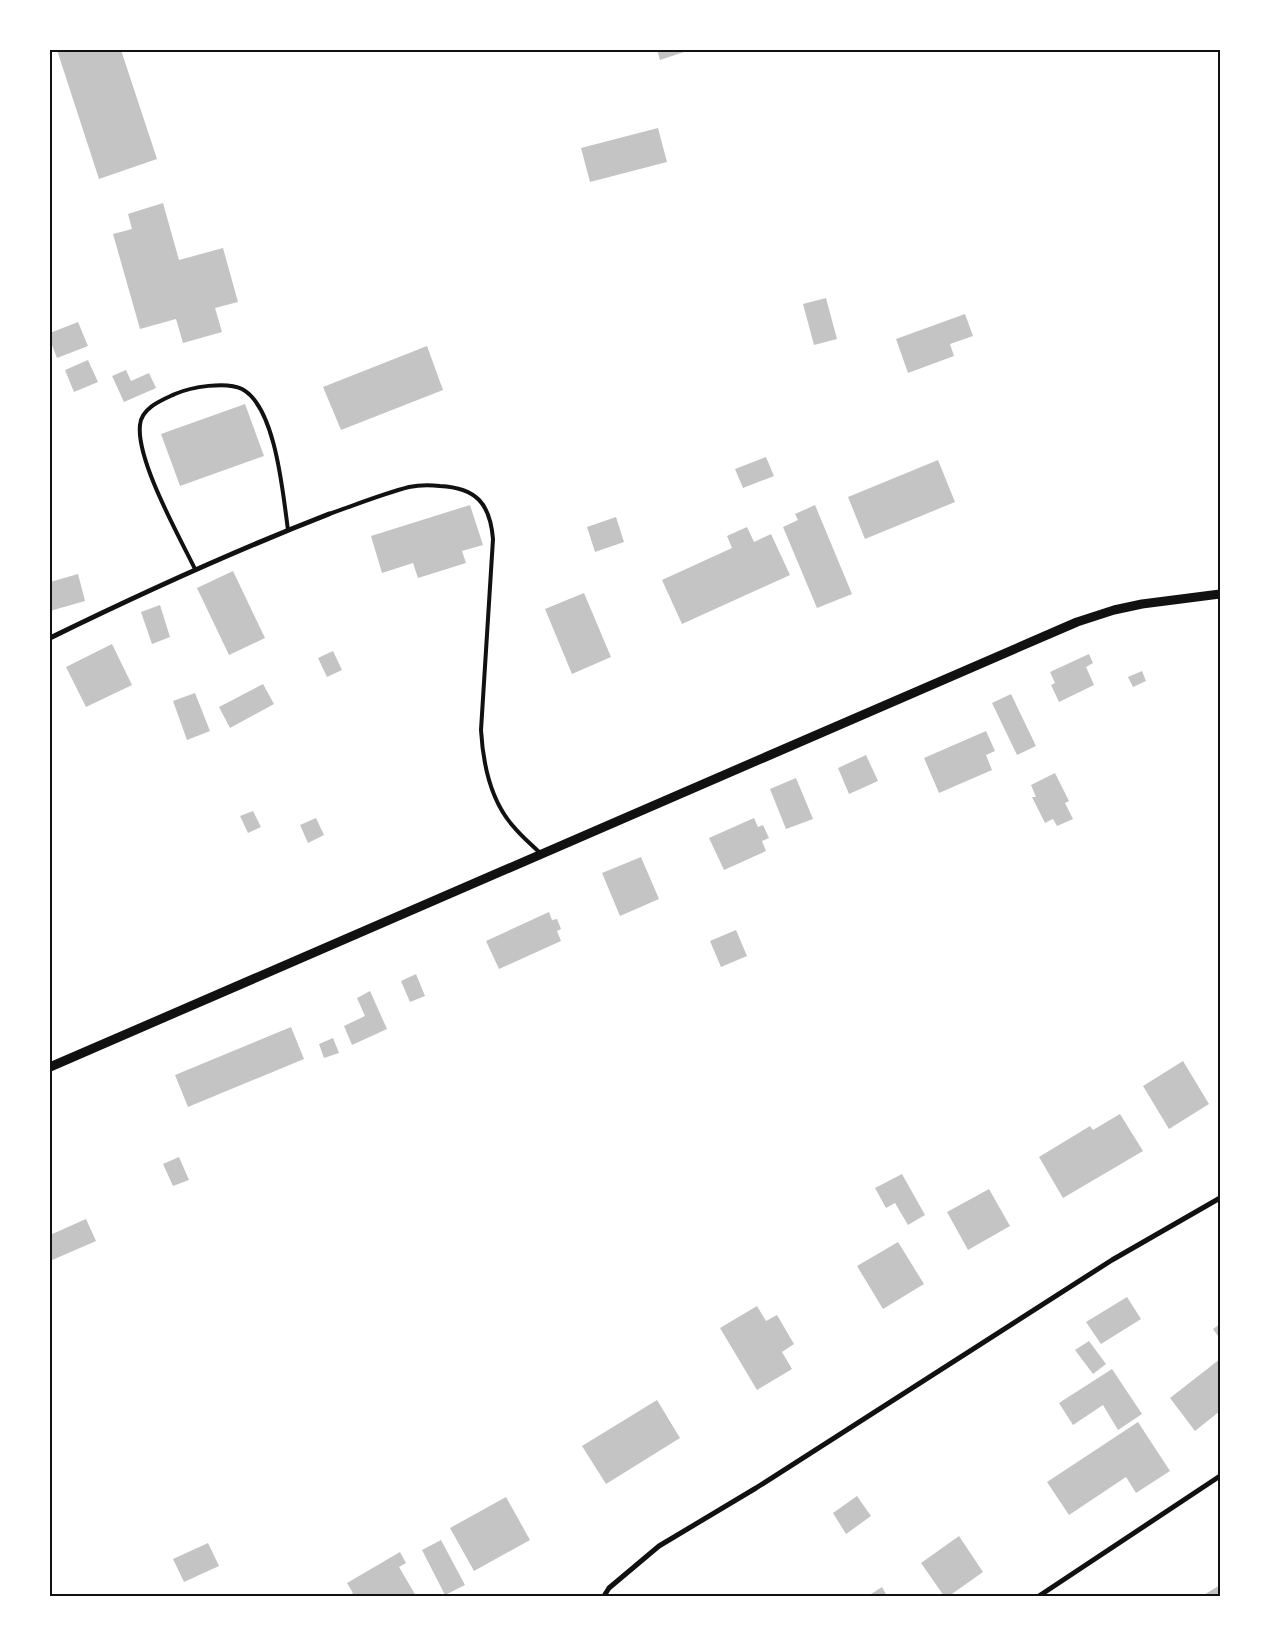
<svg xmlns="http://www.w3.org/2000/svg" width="1270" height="1646" viewBox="0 0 1270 1646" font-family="'Sofia Sans Condensed',sans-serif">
<rect width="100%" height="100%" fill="#fff"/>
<path fill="#c4c4c4" d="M57 50H121L157 159 99 179Z
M657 50H690L660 60Z
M658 128 667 162 590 182 581 148Z
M163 203 179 260 223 248 238 302 215 308 222 332 183 343 176 319 140 329 113 234 132 229 128 214Z
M826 298 837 339 814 345 803 304Z
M965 314 973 336 950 344 954 356 908 373 896 339Z
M78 322 88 346 57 358 50 340V333Z
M427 346 443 390 341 430 323 387Z
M88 360 98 382 74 392 65 370Z
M126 370 131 381 149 373 156 388 124 402 112 376Z
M245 404 264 456 180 486 161 434Z
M766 457 774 476 743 488 735 469Z
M938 460 955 502 865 539 848 497Z
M470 505 483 545 462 551 466 563 418 578 413 563 382 573 371 536Z
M815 505 852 594 817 608 783 527 798 520 795 514Z
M616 517 624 542 595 552 587 527Z
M747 527 754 542 771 534 790 575 682 624 662 580 732 548 727 536Z
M233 571 265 638 229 655 197 588Z
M78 574 85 601 50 611V582Z
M584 593 611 657 572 674 545 609Z
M160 605 170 637 152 644 141 612Z
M112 644 132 685 86 707 66 667Z
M333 651 342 670 327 677 318 658Z
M1089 654 1093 663 1086 667 1094 685 1059 702 1051 685 1055 683 1050 672Z
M1142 671 1146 681 1133 687 1128 677Z
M263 684 274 704 230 728 219 707Z
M195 693 210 731 187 740 173 701Z
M1011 694 1036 746 1017 755 992 703Z
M986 731 995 751 986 755 992 770 939 793 924 758Z
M866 755 878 781 849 794 838 768Z
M1055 773 1069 801 1065 803 1073 819 1057 826 1053 819 1045 823 1032 797H1036L1031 785Z
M796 778 813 819 786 829 770 789Z
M253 811 261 827 248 833 240 816Z
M316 818 324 835 308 843 300 825Z
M754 818 758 827 763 825 769 838 762 841 766 851 724 870 709 838Z
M641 857 659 899 620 916 602 873Z
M549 912 552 920 557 919 561 929 557 931 561 941 499 969 486 941Z
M736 930 747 956 721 967 710 941Z
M416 974 425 996 410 1002 401 981Z
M370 991 387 1029 352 1045 344 1026 365 1016 357 998Z
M291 1027 304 1059 188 1107 175 1075Z
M333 1038 339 1053 324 1058 319 1044Z
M1183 1061 1209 1104 1169 1129 1143 1086Z
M1120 1114 1143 1151 1063 1198 1039 1157 1090 1126 1093 1130Z
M179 1157 189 1180 173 1186 163 1164Z
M902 1174 925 1215 908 1225 895 1203 886 1208 875 1188Z
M989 1189 1010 1226 968 1250 947 1212Z
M86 1219 96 1241 50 1261V1235Z
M898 1242 924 1284 883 1309 857 1266Z
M1127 1297 1141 1319 1101 1344 1086 1322Z
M757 1306 766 1321 777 1315 794 1344 782 1352 792 1369 757 1390 720 1328Z
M1220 1324V1339L1213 1329Z
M1089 1341 1106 1364 1093 1374 1075 1350Z
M1220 1359V1411L1195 1431 1170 1398Z
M1112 1369 1142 1414 1118 1430 1103 1405 1073 1425 1059 1403Z
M657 1400 680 1438 606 1484 582 1446Z
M1138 1422 1170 1471 1136 1493 1126 1477 1069 1515 1047 1482Z
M857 1496 871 1516 846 1534 833 1513Z
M506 1497 530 1540 474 1571 450 1528Z
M959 1536 983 1572 949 1596H944L921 1563Z
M441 1540 465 1585 445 1595 422 1550Z
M208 1543 219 1566 184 1582 173 1559Z
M400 1552 406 1563 399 1567 416 1596H348L353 1593 347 1583Z
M1220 1585V1596H1202Z
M882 1587 887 1596H868Z"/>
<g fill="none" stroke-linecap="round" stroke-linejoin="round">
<path stroke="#111" stroke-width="4" d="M329 514C355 505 382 494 409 487 419 485 430 485 440 486 476 488 490 503 493 539L481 730C483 764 490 800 513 826 521 836 532 845 541 854
M195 569C179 536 136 460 140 425 141 408 162 400 175 394 191 387 226 381 242 389 276 407 283 495 288 530"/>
<path stroke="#111" stroke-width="5" d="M50 638C142 593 234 551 329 514
M604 1596 609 1588 659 1546 756 1488 1112 1260 1220 1198
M1039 1596 1220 1476"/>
<path stroke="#111" stroke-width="9" d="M50 1067 1077 622 1114 610 1142 604 1220 594"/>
</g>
<rect width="1270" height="1646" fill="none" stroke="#ffffff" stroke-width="102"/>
<rect x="51" y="51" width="1168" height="1544" fill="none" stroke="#111" stroke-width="2"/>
</svg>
